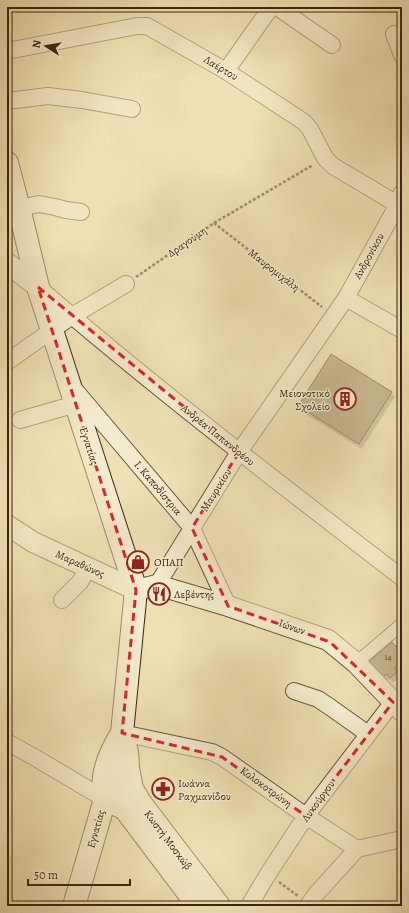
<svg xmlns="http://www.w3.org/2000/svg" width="409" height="913" viewBox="0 0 409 913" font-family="Alegreya,serif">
<defs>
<filter id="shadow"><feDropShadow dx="2.5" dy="4.5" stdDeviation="0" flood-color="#0004"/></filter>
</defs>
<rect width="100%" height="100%" fill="#eee0b4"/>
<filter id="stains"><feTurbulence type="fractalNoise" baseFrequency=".005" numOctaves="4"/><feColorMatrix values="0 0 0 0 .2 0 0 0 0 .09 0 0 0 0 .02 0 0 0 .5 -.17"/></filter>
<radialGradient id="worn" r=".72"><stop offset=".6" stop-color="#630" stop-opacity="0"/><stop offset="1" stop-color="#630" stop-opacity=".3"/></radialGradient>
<path fill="#988764" stroke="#3b260e" filter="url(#shadow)" d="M331 354 392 392 359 444 298 406Z
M392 642 402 653V662L394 668 397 672 390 678 387 674 380 679 367 663Z"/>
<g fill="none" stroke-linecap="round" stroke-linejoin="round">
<g stroke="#685438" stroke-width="14">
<path id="pedestrian" d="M356 663 402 624"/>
</g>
<g stroke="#685438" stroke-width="18">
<path id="minor" d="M277 7 332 45
M394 34 402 55
M7 51 137 26H147L226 71 304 122 310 129 325 158 333 166 402 207
M226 71 271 7
M7 101 48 96 82 100 132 109
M19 208 39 204 55 207 66 210 81 212
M38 287C155 388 279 483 402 578
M346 298 402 330
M7 362 72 316 126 284
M75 390 192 528 228 606
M20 420 76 404
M157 585 239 452 346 298 398 204 402 193
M62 600 80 582 88 568
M294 691 318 699 330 707 368 734
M122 733 212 752 222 757 306 816 357 849 402 839
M7 742 34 757 105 799
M249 906 268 874 306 816 393 702
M311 906 309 904 317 893 357 849"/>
</g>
<g stroke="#685438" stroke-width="22">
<path id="tertiary" d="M7 263 38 287
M7 525 33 542 136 590 157 585 228 606 328 640 356 663 402 711"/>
</g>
<g stroke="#3b260e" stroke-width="24">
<path id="secondary" d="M7 163 19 208 38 287 136 590 122 733C131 759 132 785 105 799
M128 768 132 789 142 805 219 906
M105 799 125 809 198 906
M105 799C99 776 110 752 122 733
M74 906 105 799"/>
</g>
<path stroke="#3b260e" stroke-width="2.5" stroke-dasharray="3 2" stroke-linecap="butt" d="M214 223 322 307
M136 277 214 223 313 165
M279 882 298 896"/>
<use href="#pedestrian" stroke="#f4ebce" stroke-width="12"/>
<use href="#minor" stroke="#f4ebce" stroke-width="16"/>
<use href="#tertiary" stroke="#f4ebce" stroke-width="20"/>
<use href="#secondary" stroke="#f4ebce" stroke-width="22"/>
</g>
<path d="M0 0H409V913H0ZM38 287 239 452 192 528 228 606 330 642 393 702 306 816 222 757 122 733 136 590Z" fill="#eee0b4" fill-opacity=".55" fill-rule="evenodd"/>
<path fill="none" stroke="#d62828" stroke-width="3" stroke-dasharray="8 5" stroke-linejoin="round" d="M38 287 239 452 192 528 228 606 330 642 393 702 306 816 222 757 122 733 136 590Z"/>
<defs>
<g id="building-ring" transform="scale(1.15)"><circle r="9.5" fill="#f4ebce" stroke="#8f2418" stroke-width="1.5"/><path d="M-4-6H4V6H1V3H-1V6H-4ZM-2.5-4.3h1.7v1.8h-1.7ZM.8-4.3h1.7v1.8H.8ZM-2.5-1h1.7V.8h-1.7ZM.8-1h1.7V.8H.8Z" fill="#8f2418"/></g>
<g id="shop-ring" transform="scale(1.15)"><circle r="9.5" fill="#f4ebce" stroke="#8f2418" stroke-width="1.5"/><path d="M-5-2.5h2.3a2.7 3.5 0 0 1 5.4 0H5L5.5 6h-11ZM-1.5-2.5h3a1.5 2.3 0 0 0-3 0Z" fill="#8f2418"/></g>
<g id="restaurant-ring" transform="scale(1.15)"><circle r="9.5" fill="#f4ebce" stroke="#8f2418" stroke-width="1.5"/><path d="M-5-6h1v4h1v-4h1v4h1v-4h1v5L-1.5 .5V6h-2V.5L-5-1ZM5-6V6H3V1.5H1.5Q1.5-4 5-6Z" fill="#8f2418"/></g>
<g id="pharmacy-ring" transform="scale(1.15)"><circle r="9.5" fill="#f4ebce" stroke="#8f2418" stroke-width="1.5"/><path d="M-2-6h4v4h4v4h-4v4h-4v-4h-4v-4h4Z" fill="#8f2418"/></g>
</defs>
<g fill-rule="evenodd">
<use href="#building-ring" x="345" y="399"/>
<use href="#shop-ring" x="138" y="562"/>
<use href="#restaurant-ring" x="159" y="594"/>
<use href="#pharmacy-ring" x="163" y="789"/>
</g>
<g text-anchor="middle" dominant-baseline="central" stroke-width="3" stroke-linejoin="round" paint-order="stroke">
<g font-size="9" fill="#523e24">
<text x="388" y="657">14</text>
</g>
<g font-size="11" fill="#3b260e" stroke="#f4ebce">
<text transform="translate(221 68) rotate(31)">Λαέρτου</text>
<text transform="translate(187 242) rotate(-35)">Δραγούμη</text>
<text transform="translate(369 256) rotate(-61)">Ανδρονίκου</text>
<text transform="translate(274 270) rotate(38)">Μαυρομιχάλη</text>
<text transform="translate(218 435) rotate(39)">Ανδρέα Παπανδρέου</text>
<text transform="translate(89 446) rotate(72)">Εγνατίας</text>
<text transform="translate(158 488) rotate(50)">Ι. Καποδίστρια</text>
<text transform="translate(216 490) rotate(-58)">Μαυρικίου</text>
<text transform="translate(80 564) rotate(24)">Μαραθώνος</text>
<text transform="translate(292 627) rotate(19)">Ιώνων</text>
<text transform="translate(266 787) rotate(36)">Κολοκοτρώνη</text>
<text transform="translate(318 801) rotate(-54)">Λυκούργου</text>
<text transform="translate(96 829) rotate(-74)">Εγνατίας</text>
<text transform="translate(168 840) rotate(53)">Κωστή Μοσκώβ</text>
</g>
<g font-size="11" fill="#3b260e" stroke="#f4ebce" text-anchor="start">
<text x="330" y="393" text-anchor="end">Μειονοτικό<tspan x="330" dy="13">Σχολείο</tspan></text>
<text x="154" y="562">ΟΠΑΠ</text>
<text x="174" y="594">Λεβέντης</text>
<text x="178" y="783">Ιωάννα<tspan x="178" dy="13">Ραχμανίδου</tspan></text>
</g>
</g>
<rect width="409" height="913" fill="none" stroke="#eee0b4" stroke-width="24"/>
<rect x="8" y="8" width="393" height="897" fill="none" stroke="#3b260e" stroke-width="2"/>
<rect x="12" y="12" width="385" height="889" fill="none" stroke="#3b260e"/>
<g transform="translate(46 46) rotate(282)" stroke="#f4ebce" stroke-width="3" paint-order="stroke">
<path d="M0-3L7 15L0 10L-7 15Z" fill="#3b260e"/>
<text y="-6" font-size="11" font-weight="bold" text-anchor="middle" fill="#3b260e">N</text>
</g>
<path d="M28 879v6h102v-6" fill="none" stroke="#3b260e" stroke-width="2"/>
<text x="34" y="879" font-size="12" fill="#3b260e" stroke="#f4ebce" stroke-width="3" paint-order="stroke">50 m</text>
<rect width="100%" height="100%" filter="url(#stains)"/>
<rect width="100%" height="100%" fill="url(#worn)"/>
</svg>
